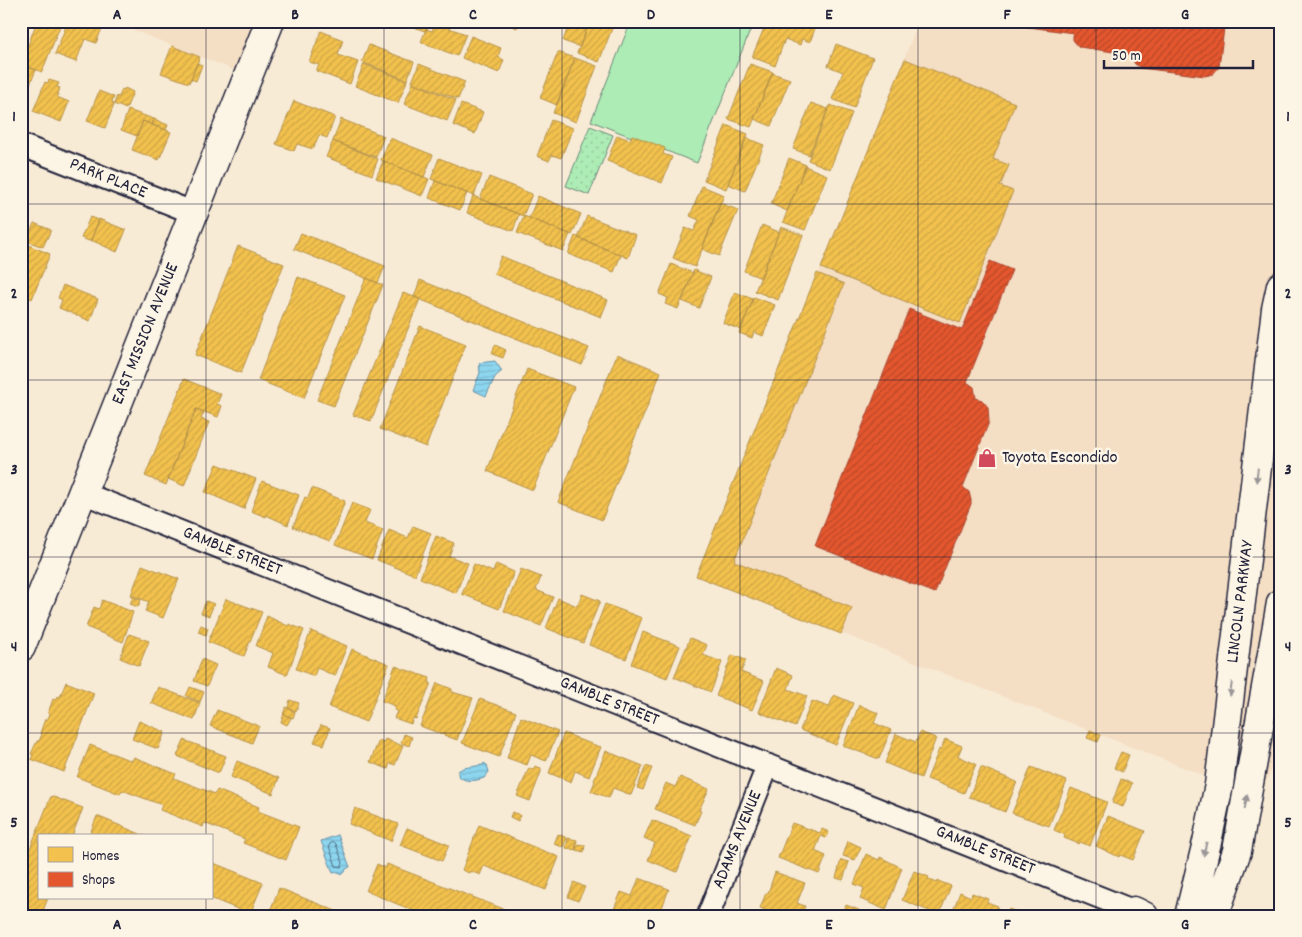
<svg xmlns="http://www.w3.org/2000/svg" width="1302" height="937" viewBox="0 0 1302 937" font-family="Dekko,sans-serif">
<defs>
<pattern id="park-dots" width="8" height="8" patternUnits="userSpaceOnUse" patternTransform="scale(1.25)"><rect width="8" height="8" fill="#adecb4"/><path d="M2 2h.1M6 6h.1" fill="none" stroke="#95ca9c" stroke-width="1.8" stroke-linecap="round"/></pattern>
<pattern id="water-rules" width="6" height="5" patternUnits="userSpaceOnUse" patternTransform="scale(1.25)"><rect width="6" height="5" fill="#8dd6ef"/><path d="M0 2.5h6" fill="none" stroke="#79b7ce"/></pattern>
<pattern id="homes-hatch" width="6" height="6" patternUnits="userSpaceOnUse" patternTransform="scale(1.25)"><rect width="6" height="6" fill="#f2c14e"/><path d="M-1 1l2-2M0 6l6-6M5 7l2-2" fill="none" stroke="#cfa645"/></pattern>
<pattern id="shops-hatch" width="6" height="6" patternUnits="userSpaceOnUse" patternTransform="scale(1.25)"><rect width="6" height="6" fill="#e4572e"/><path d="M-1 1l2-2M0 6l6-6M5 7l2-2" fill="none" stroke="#b84828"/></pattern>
</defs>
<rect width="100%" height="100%" fill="#f8ebd6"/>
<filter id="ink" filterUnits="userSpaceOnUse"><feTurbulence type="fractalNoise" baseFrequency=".02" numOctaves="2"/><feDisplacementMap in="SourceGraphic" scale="10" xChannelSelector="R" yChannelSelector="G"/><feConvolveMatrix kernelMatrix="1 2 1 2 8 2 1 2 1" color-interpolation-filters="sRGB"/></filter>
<g filter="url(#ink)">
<path fill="#f4dec4" d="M110 21H270L249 76Z
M919 21H1281V750L1259 797 698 577Z"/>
<path fill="#adecb4" stroke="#688778" d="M631 21H754L697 163 591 121Z"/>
<path fill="url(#park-dots)" stroke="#688778" d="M590 126 613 135 589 195 566 186Z"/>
<path fill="url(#water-rules)" stroke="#628ea7" d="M495 361 502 371 495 377 486 396 473 390 480 373 479 363Z
M484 763 487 765 489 772 484 778C476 781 464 783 458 775V771L463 768 483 765Z
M338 835 350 867 346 869 345 872 343 874 338 872 333 873 321 841Z"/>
<path fill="url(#homes-hatch)" stroke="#b49148" d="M37 21H62L42 72 21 64Z
M68 21H75L84 25 86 21H91L103 26 96 43 85 39 76 62 55 54Z
M409 21H429L425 31 408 25Z
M500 21H520L517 28Z
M570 21H590L580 47 563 41Z
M590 21H615L599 62 577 53Z
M767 21H804L816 26 810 42 802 39 800 45 785 39 775 66 752 57Z
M435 23 466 34 457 56 421 42 426 29 432 31Z
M321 31 343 40 338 55 358 62 350 84 316 71 319 65 309 62Z
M471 36 501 48 498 57 504 60 499 73 462 58Z
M836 44 873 58 854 108 832 99 843 72 828 66Z
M369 45 414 62 407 80 362 62Z
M172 46 200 57 189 83 161 73Z
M558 52 575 58 557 105 540 98Z
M575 58 597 66 576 122 553 113Z
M905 59 1015 103 993 159 1009 165 1000 186 1013 191 960 323 821 268Z
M197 63 202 65 196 81 191 79Z
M364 64 407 81 398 103 355 86Z
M419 64 465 82 458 99 412 82Z
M750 64 773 72 751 127 728 119Z
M21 65 36 70 23 101 21 100Z
M772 73 790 79 771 126 754 119Z
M49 80 59 83 57 87 60 88 57 97 69 102 61 122 33 111 45 82 48 83Z
M413 83 456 100 447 121 404 104Z
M125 88 133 92 126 109 114 104 117 96 119 97 122 89 124 90Z
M99 91 114 97 112 102 114 105 105 128 87 121Z
M294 101 335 117 327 138 319 135 313 149 297 144 294 151 276 144Z
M811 103 828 109 809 155 793 149Z
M461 104 483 112 475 134 453 125Z
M830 105 852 113 830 169 808 160Z
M128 110 154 119 152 125 143 121 137 136 121 130Z
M154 119 168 125 166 130 152 125Z
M341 119 384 136 376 157 333 141Z
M551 120 573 128 561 158 552 155 549 161 537 156Z
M143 121 171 132 159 160 132 150Z
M726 125 748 134 726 189 704 180Z
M617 135 630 140 632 135 665 148 663 154 672 157 662 183 607 161Z
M390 138 433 155 424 177 381 160Z
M746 138 764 145 745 191 728 184Z
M333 141 378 159 372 175 326 157Z
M439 158 482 175 474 196 431 179Z
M789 158 806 165 787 211 771 204Z
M383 161 429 179 422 196 376 178Z
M805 166 827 175 805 230 783 222Z
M489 177 532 194 523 216 480 199Z
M435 181 467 193 460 210 429 198Z
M702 186 724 195 695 267 673 258 685 228 694 231 699 220 690 216Z
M473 196 519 214 513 231 467 213Z
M538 196 581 214 572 235 529 218Z
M21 201 29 204 22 221 24 222 21 230Z
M720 203 738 210 719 256 702 249Z
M524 216 570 234 563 251 517 233Z
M587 216 636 235 628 258 578 238Z
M90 217 99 220 91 240 92 242 81 238Z
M99 219 126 230 117 252 91 240Z
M34 223 51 230 43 247 27 241Z
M762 225 779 232 761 278 744 271Z
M781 227 803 235 778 300 755 291Z
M301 233 385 266 378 283 294 249Z
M575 236 621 255 614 272 568 254Z
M26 244 50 254 32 299 21 294V255Z
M238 246 284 264 241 373 195 355Z
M501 256 608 300 601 317 494 274Z
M671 264 693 273 678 309 665 304 668 298 659 294Z
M694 270 711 277 699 308 682 301Z
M817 273 844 284 734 561 852 608 841 634 696 576Z
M298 277 345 295 304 398 258 380Z
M366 278 383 285 334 406 317 400Z
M420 280 589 348 582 365 414 297Z
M63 285 98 299 90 321 59 308 62 300 58 298Z
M735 292 753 299 741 330 723 323Z
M403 293 420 299 371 421 353 415Z
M754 297 775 305 763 336 754 332 752 338 739 333Z
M420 326 466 344 426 447 380 429Z
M495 345 506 350 503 358 492 354Z
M617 354 661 372 602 520 558 502Z
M527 369 574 387 533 490 487 471Z
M184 379 221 394 217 404 222 406 218 417 196 409 166 485 145 476Z
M196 409 204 412 201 419 209 422 184 486 168 479Z
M217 464 256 479 244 509 205 492Z
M262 481 299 495 288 525 266 515V517L251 511Z
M312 488 345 501 330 541 293 527 305 497 308 498Z
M352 503 370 510 365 523 383 530 372 559 335 545Z
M413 526 431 533 415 575 377 560 389 530 408 538Z
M436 536 454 543 449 556 468 563 456 593 420 578Z
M474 564 493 572 496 564 514 572 499 609 462 594Z
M142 565 179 579 163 618 145 611 149 602 131 595Z
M521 569 541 577 536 590 553 597 541 626 504 611Z
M582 594 600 601 583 643 546 628 558 598 577 606Z
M133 597 141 600 138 607 130 604Z
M226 599 262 612 244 656 208 642Z
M102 600 133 612 123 642 86 627 94 607 99 609Z
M206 601 214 604 209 616 201 613Z
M605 604 642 618 626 659 589 645Z
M267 616 288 626 289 624 304 630 287 675 268 667 273 653 256 646Z
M201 625 208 628 206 635 198 632Z
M311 631 347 646 335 676 317 668 314 676 296 669Z
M643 632 680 646 667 678 631 664Z
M129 634 149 641 139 666 120 658Z
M690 638 707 645 703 655 722 662 711 692 674 677Z
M352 649 389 664 366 722 329 707Z
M732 655 746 660 741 672 764 681 752 710 716 696Z
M202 659 216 665 207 686 194 681Z
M395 666 430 678 429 682 431 683 416 719 413 718 411 724 394 718 397 711 394 710 395 706 382 701Z
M776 668 793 675 788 689 807 696 795 727 759 712Z
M66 682 94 693 64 772 31 759 33 755 31 754 37 741H39L42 734 40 733 45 719 47 720 50 714 48 713 53 699 55 700 57 696 60 697Z
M437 683 452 689V692L473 698 457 740 420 726Z
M158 687 200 703 194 720 151 703Z
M190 687 204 692 200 702 186 696Z
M834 695 853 703 836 745 800 730 812 701 829 707Z
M480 699 516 712 499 757 462 743Z
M290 700 299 703 296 711 288 708Z
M859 705 878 713 874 723 891 730 879 759 843 746Z
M286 707 295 712 293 718 283 714Z
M217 710 259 726 252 743 210 726Z
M284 714 291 718 287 725 281 722Z
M521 717 558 732 546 761 531 755 527 765 507 758Z
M139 721 165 732 158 749 132 739Z
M321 725 330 728 324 745 314 742Z
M1090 730 1101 735 1098 742 1087 738Z
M920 732 936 738 921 778 885 763 896 734 916 742Z
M564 733 577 738V739L601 747 589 777 575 771 571 782 549 773Z
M404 734 412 737 409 746 401 743Z
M385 739 403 746 395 765 390 763 388 769 370 762 379 740 384 742Z
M945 739 962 746 958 756 976 764 964 793 927 779 938 752 939 749 941 750Z
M184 740 226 756 219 773 177 756Z
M90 745 132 761 134 757 176 774 174 778 215 794 217 790 259 807 258 811 299 827 286 860 243 843 245 839 204 823 203 827 160 810 162 805 122 790 120 794 77 777Z
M606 751 643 766 631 795 613 788 609 798 591 791 595 781 594 780Z
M1121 752 1129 755 1122 772 1114 768Z
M237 761 279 778 273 794 231 777Z
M535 766 541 768V772L530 801 517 796 529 768 533 770Z
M646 766 652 768 643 790 637 788Z
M981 767 1017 782 1005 812 990 806 991 804 969 797Z
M1031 767 1067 781 1049 826 1012 813Z
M680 777 709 789 699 810 701 811 695 825 655 809 666 783 675 787Z
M1121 779 1132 783 1123 807 1112 803Z
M1071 788 1107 802 1090 846 1080 842 1079 844 1064 838 1065 835 1054 830Z
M51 796 83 808 72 836H39V898H48L41 916H21V852L22 849 29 851Z
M355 808 398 824 391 841 349 824Z
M512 812 520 815 518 821 510 817Z
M97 816 145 836H89Z
M1108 816 1145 831 1133 860 1120 855 1119 857 1096 846Z
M652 820 692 836 677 872 648 860 655 843 644 838Z
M792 823 820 833 822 829 829 832 826 838 821 836 815 851 826 856 819 874 778 858Z
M479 825 559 857 546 890 484 866 480 875 470 871 469 873 462 870Z
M407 828 449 845 442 861 400 845Z
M558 834 567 838 563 847 554 844Z
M568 838 577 840 575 850 566 848Z
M848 841 861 847 855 860 843 856Z
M577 844 585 845 584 852 576 850Z
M866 854 879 860 880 857 902 868 886 910 860 899 864 888 854 884Z
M841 860 849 862 843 880 836 878Z
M211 862 263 883 250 914 210 898H211Z
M377 864 386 868 387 864 522 916H426L366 891Z
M914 871 929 877 928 879 937 883 938 881 951 886 939 915 902 900Z
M775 872 805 883 797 903 805 906 801 916H781L760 908 766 893H768Z
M639 878 669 889 659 916H620L619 915 620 912 614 909 621 892 632 896Z
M574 882 585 887 578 901 568 897Z
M279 888 336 911 334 916H268Z
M960 892 971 897 972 893 988 899 987 902 998 906 994 916H951Z
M846 905 859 910 857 916H842Z
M1009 909 1027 916H1006Z"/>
<path fill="url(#shops-hatch)" stroke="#aa4732" d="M985 21H1225L1219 67 1213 74 1205 76 1140 68 1134 63V55L1079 47 1073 40V33Z
M990 261 1012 270 967 382 974 387 976 398 982 400 988 407 989 422 963 487 969 492 971 500V504L935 593 815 546 909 309 962 330Z"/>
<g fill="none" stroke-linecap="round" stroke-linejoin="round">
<path stroke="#4d6a83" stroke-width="1" d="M334 842 336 844 343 863 341 867 336 866 329 846 330 844Z"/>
<g stroke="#22223b" stroke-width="25">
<path id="minor" d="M21 145 194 213
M83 493 1134 911
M708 916 768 765"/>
</g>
<g stroke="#22223b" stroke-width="31">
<path id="secondary" d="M21 647 270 21"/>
</g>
<g stroke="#22223b" stroke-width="31">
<path id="primary" d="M1134 911 1144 916
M1189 916 1207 842 1219 785 1276 309 1281 286
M1214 916 1237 851 1281 603"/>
</g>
<use href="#minor" stroke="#fcf5e5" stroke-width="21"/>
<use href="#secondary" stroke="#fcf5e5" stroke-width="28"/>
<use href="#primary" stroke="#fcf5e5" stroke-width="28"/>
</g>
<defs><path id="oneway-solid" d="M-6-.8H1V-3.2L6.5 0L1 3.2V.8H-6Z" transform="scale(1.25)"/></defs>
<g fill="#9a9698">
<use href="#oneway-solid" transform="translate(1257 475) rotate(97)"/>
<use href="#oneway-solid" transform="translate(1231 689) rotate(97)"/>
<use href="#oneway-solid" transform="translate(1246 802) rotate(-79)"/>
<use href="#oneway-solid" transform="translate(1205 849) rotate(103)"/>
</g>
</g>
<path fill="none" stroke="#22223b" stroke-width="1" stroke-opacity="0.55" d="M206 21V836M384 21V916M562 21V916M740 21V916M918 21V916M1096 21V916M21 204H1281M21 380H1281M21 557H1281M21 733H1281M206 898V916"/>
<defs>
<g id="shop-bare" transform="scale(1.5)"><path d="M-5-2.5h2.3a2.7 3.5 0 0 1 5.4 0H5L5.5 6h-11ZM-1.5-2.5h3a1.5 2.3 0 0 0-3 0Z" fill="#d1495b" stroke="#fcf5e5" stroke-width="2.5" paint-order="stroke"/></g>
</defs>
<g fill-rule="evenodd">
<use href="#shop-bare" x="987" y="458"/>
</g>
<g text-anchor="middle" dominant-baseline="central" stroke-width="5" stroke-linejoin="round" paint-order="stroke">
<g font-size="18" fill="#22223b" stroke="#fcf5e5">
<text transform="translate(108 179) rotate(22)">PARK PLACE</text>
<text transform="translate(146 334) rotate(-68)">EAST MISSION AVENUE</text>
<text transform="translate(232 552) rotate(22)">GAMBLE STREET</text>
<text transform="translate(1241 602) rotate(-83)">LINCOLN PARKWAY</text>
<text transform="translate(609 702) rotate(22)">GAMBLE STREET</text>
<text transform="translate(738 840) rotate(-68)">ADAMS AVENUE</text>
<text transform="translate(985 851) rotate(22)">GAMBLE STREET</text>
</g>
<g font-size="18" fill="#22223b" stroke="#fcf5e5" text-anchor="start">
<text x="1002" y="458">Toyota Escondido</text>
</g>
</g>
<rect width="1302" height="937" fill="none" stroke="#fcf5e5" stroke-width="55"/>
<rect x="38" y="834" width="175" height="65" fill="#fcf5e5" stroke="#a5a1a1"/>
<rect x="48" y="847" width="25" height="15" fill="#f2c14e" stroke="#a5a1a1"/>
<text x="82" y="860" font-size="15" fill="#22223b">Homes</text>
<rect x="48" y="872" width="25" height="15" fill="#e4572e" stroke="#a5a1a1"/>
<text x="82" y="884" font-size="15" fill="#22223b">Shops</text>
<path d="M1104 60v8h149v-8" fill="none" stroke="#22223b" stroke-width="2.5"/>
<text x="1112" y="60" font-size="15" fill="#22223b" stroke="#fcf5e5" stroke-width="4" paint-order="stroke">50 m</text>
<rect x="28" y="28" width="1246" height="882" fill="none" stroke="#22223b" stroke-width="2"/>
<g font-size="16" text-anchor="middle" font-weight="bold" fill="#22223b">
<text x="117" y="19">A</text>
<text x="295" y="19">B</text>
<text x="473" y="19">C</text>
<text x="651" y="19">D</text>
<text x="829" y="19">E</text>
<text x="1007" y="19">F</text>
<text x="1185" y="19">G</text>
<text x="14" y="121">1</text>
<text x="1288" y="121">1</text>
<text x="14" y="298">2</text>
<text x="1288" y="298">2</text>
<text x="14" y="474">3</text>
<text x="1288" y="474">3</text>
<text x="14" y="651">4</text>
<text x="1288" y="651">4</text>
<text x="14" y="827">5</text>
<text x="1288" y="827">5</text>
<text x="117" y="929">A</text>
<text x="295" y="929">B</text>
<text x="473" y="929">C</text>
<text x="651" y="929">D</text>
<text x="829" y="929">E</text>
<text x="1007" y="929">F</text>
<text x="1185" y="929">G</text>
</g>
</svg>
